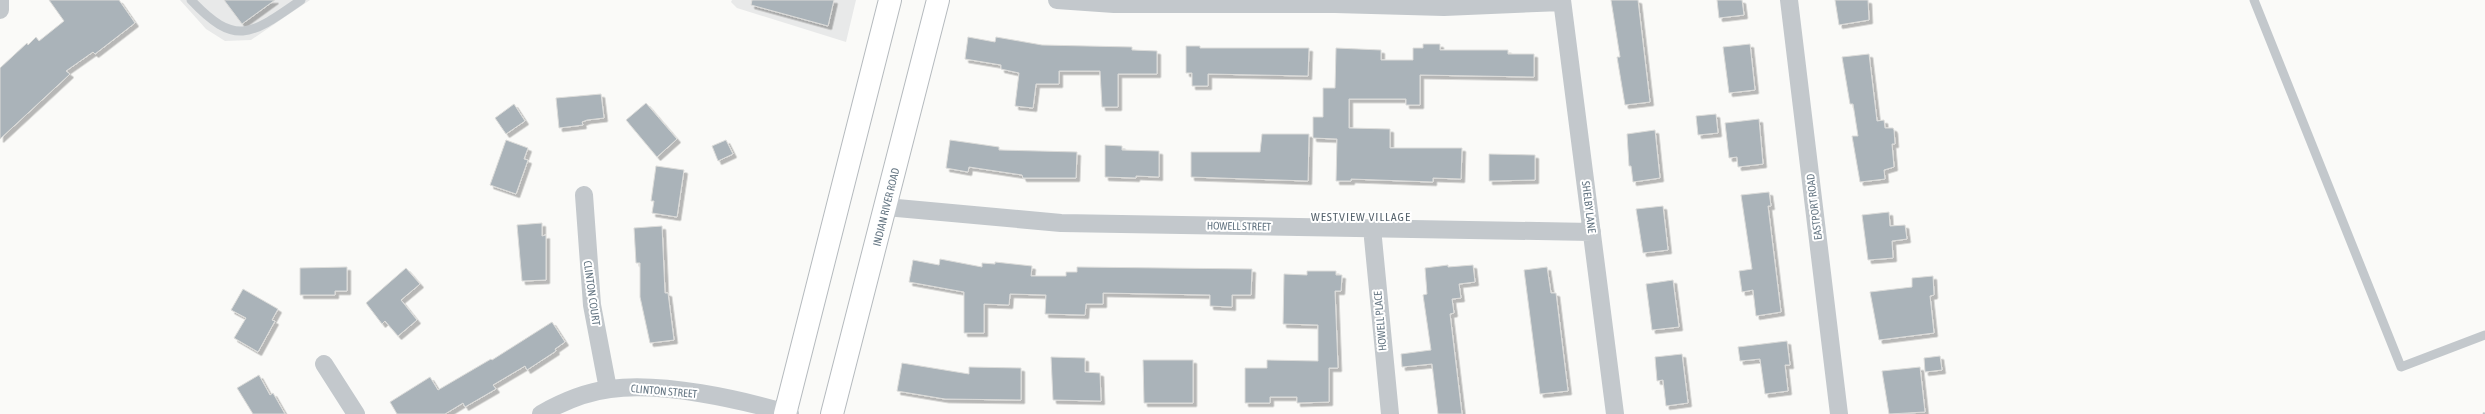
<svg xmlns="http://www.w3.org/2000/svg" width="2485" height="414" viewBox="0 0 2485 414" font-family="'Asap Condensed',sans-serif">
<defs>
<filter id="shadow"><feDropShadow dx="3.5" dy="3.5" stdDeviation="0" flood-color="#0004"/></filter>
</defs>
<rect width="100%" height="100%" fill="#fafaf8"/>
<path fill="#e8e9e9" d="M180 0H310L251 40 225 41 206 29Z
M732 0H856L846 42 737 8 731 2Z"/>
<path fill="#aab3b9" stroke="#dcdcda" filter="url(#shadow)" d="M49 0H119L135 23 95 54 93 52 66 71 70 74 0 139V68L27 43 28 45 36 37 39 41 64 21Z
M224 0H275L242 24Z
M752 0H834L828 26 751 5Z
M1611 0H1638L1650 102 1625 105 1617 57H1620Z
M1717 0H1742L1744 15 1719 18Z
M1835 0H1868L1869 20 1839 25Z
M968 37 995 42 996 37 1042 45 1132 47V50L1157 51V74H1118V107H1102L1100 71H1059V84H1036L1033 108 1015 106 1019 73 1001 69V65L965 59Z
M1423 44H1440V50H1508V54H1534V77L1420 75V105H1406V99H1349V128L1390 129V148H1462L1461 179 1433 178V182L1351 179V181H1336L1337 139 1313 138V117H1323V88H1335L1336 48 1381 50V60H1413V48H1423Z
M1750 44 1755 90 1729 93 1723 47Z
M1186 46H1200V48H1309L1308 76 1208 74V86H1192V73H1186Z
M1869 54 1877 121 1884 120 1885 128H1893L1894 130 1895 144H1892L1894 167 1884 170 1885 179 1860 182 1852 136H1858L1853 104H1850L1842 57Z
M601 94 604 118 587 120 582 122 583 125 559 128 556 98Z
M646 103 677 139 657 157 626 120Z
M514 104 525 121 506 134 495 118Z
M1716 114 1718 133 1698 135 1696 116Z
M1759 119 1763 164 1738 167 1737 157 1729 158 1725 123Z
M1655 130 1660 178 1633 182 1631 166H1629L1627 134Z
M1262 134H1309L1308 181 1191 177V152H1260Z
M506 140 528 148 524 159 528 160 516 194 490 185Z
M726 140 733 154 718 161 712 146Z
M950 140 999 147V150L1077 152 1076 178H1023L1022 175 969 167 968 172 946 168Z
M1105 145 1122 146V150L1159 151V177L1136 176V178L1105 177Z
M1489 154 1535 155V180L1489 181Z
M656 166 684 170 677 217 652 213 654 201H651Z
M1769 192 1771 206H1768L1781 312 1756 316 1753 290 1742 292 1739 271 1752 269 1741 195Z
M1663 206 1668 250 1643 253 1636 209Z
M1889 212 1890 226 1905 225 1907 239 1892 241 1893 258 1868 260 1862 215Z
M542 223V236L546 235V280L522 281 517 225Z
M662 226 665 293H668L674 340 650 343 640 297V263H636L634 228Z
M940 259 982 267V263L995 264V262L1032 266 1031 276H1066V272H1077V267L1252 269 1251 295H1232V307L1210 306V295L1103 293V304H1086L1085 315 1045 314 1046 295 1010 294 1009 305 984 304V333H964V292L909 282 913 260 939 265Z
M1448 265V267L1473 265 1475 282 1459 284 1461 298 1452 299 1454 313 1450 314 1462 414H1438L1432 364 1402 367 1401 354 1431 350 1423 295 1427 294 1425 268Z
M347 267V291H335V295H300V268Z
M1547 267 1551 293H1556L1568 391 1540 394 1524 270Z
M406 268 420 284 401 300 417 320 398 336 385 321 382 324 366 303Z
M1307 271H1336V275H1342L1341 291H1335L1338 368H1329V402L1297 403V397H1270V403H1245V368H1267V360L1318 361V325L1283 324 1284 274 1307 275Z
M1933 276 1934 295 1930 296 1934 333 1879 340 1870 292 1912 287V278Z
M1673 280 1679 327 1652 330 1646 284Z
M243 289 278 309 272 320 275 321 258 352 234 338 246 318 231 310Z
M552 322 565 342 555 349 556 351 527 370 525 366 493 385 496 389 465 407 463 403 445 414H397L390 402 430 377 438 390 491 359 492 360Z
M1787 341 1790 365H1785L1788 391 1765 394 1760 359 1740 361 1738 347Z
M1682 354 1688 403 1666 406 1663 380 1657 381 1655 357Z
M1940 356 1942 370 1925 372 1924 358Z
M1051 357 1085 358V372L1100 373 1101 401 1053 400Z
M1143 360H1193V403H1144Z
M902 363 969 374V367L1021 368V400L945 399 897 391Z
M1920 367 1925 412 1889 414 1882 371Z
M259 375 270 395 273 393 285 414H253L237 388Z"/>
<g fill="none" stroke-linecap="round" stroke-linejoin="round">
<g stroke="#b5babe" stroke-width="24">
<path id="primary" d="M785 414 890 0
M832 414 938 0"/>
</g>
<path stroke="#bbbfc2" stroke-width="2.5" stroke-dasharray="2 2" stroke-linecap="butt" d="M2483 414 2485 413"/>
<path stroke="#c3c8cc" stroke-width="9" d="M191 0C236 48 252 34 301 0
M2254 0 2401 367 2485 335"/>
<path stroke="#c3c8cc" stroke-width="18" d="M1057 0 1114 4H1335L1444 7 1562 2
M1562 0 1615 414
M1789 0 1839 414
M0 1V10
M584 195 592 305 608 389
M886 207 1061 223 1592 232
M1372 228 1390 414
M324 364 356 414
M541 414C562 402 586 392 610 389 663 382 739 399 790 414"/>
<use href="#primary" stroke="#fff" stroke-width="22"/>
</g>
<g text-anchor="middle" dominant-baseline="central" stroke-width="4" stroke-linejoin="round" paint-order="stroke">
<g font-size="11" fill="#657683" stroke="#fff">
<text transform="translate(886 207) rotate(-76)">INDIAN RIVER ROAD</text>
<text transform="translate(1589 207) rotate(83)">SHELBY LANE</text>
<text transform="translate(1814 207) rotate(-97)">EASTPORT ROAD</text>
<text transform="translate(1239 226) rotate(1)">HOWELL STREET</text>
<text transform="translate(592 293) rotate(82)">CLINTON COURT</text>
<text transform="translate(1380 321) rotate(-95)">HOWELL PLACE</text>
<text transform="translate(664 391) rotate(5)">CLINTON STREET</text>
</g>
<g font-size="12" letter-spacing="1" fill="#57646e" stroke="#fff">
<text x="1361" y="217">WESTVIEW VILLAGE</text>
</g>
</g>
</svg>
